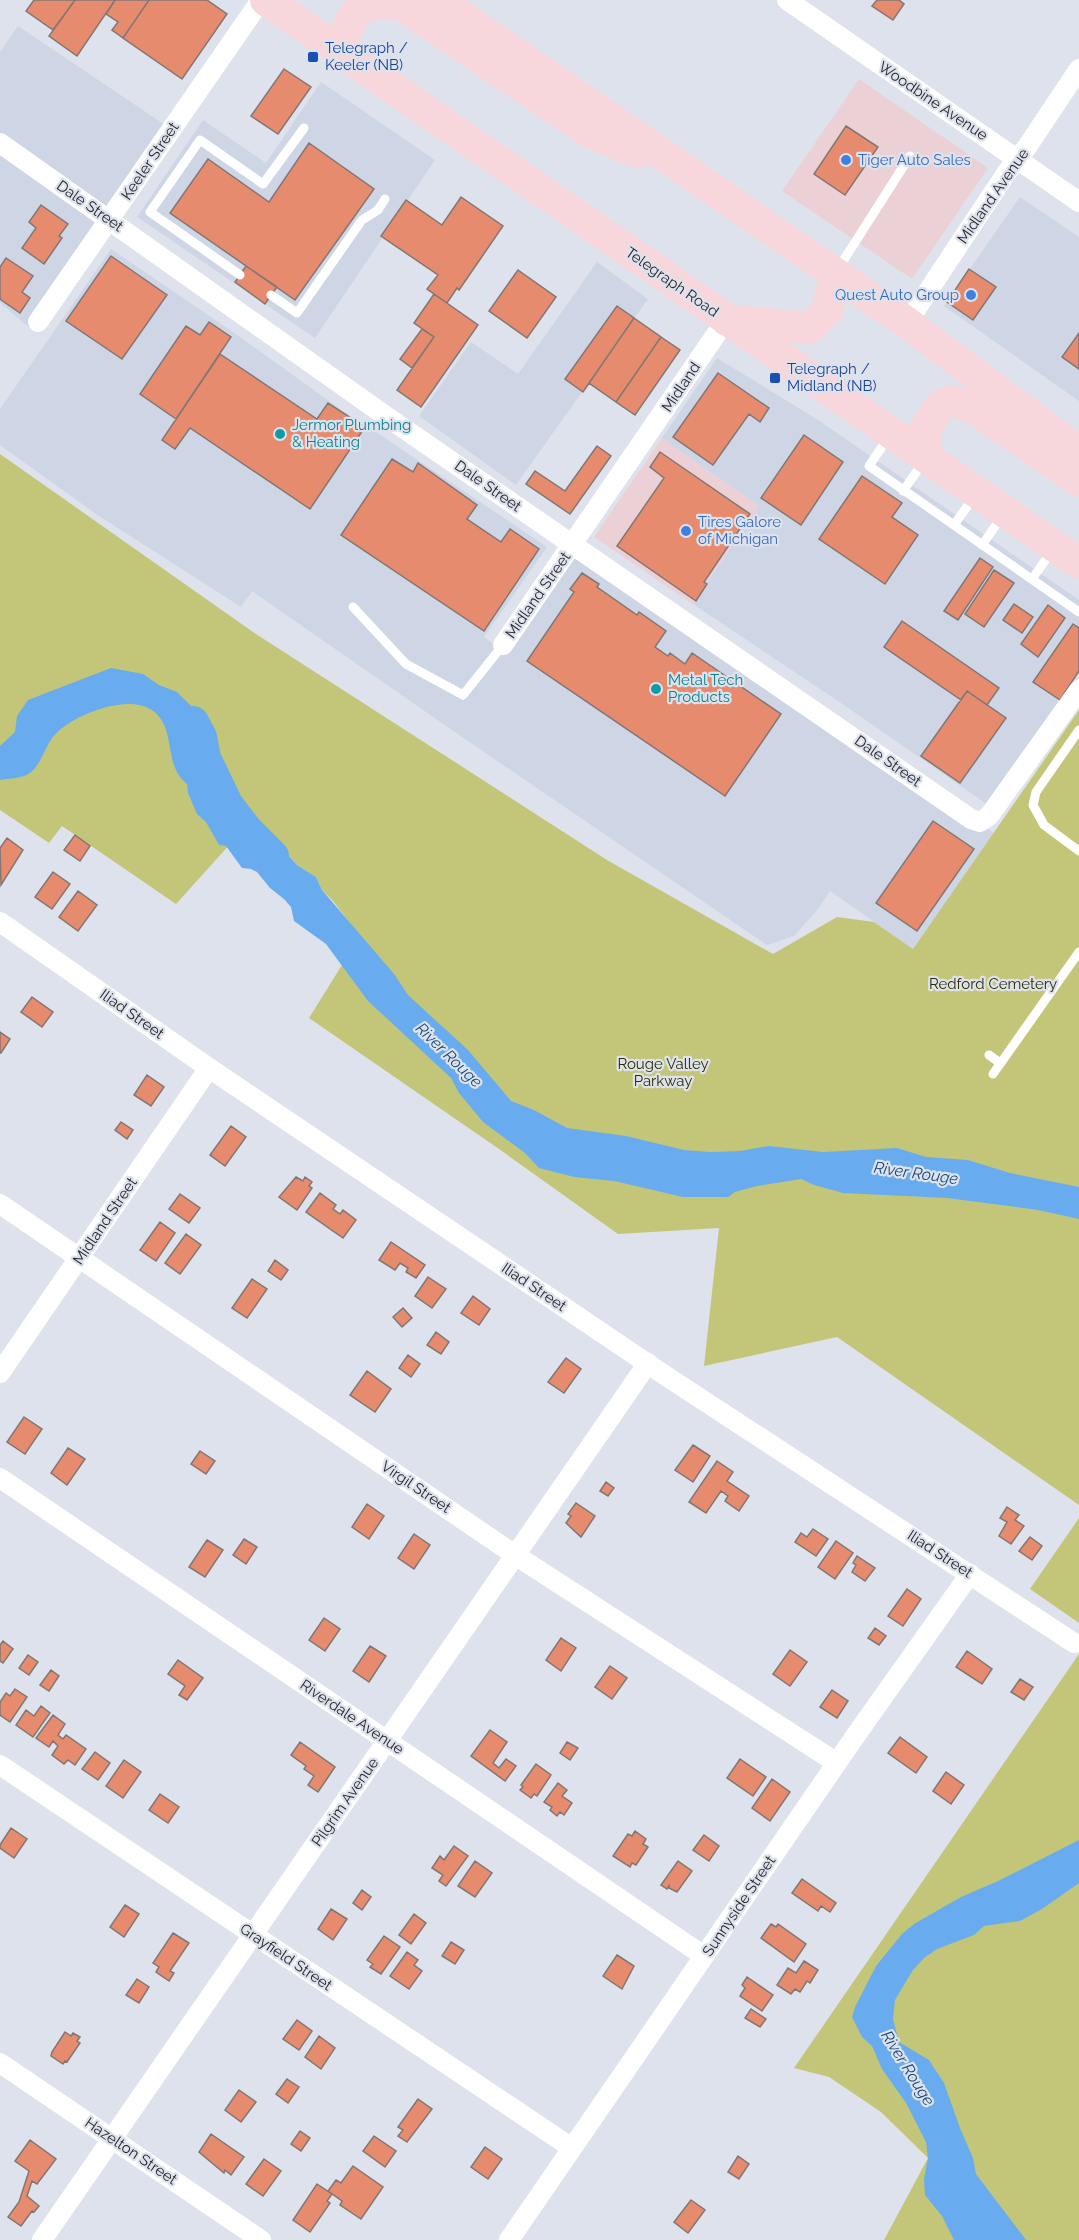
<svg xmlns="http://www.w3.org/2000/svg" width="1079" height="2240" viewBox="0 0 1079 2240" font-family="Raleway,sans-serif">
<rect width="100%" height="100%" fill="#dee2ec"/>
<path fill="#ebd1d5" d="M859 79 988 168 912 279 782 191Z
M662 438 759 506 693 604 594 537Z"/>
<path fill="#ced5e5" d="M18 26 168 127 109 216 0 138V52Z
M321 82 435 160 315 338 137 217 203 120 266 163Z
M0 148 105 220 30 328 0 303Z
M1020 197 1079 237V401L944 306Z
M111 249 233 332 365 427 370 428 547 547 484 637 501 650 574 549 994 833 913 949 830 891 818 909 794 936 767 945 449 728 252 591 241 607 96 514 0 445V409Z
M597 262 648 299 516 485 419 416 471 342 518 374Z
M717 358 818 420 1079 600V674L988 805 841 703 693 604 759 506 662 438Z"/>
<path fill="#c3c679" d="M0 454 253 632 607 860 773 954 837 917 874 922 913 949 1079 710V1505L837 1337 704 1366 719 1228 618 1234 499 1149 309 1018 360 936 333 901 322 890 316 877 297 865 275 841 250 822 176 904 62 826 49 843 0 810Z
M1079 1518V1623L1030 1589Z
M1079 1654V2240H884L928 2158 881 2112 829 2077 794 2068Z"/>
<path fill="#68acef" d="M111 668 143 674 159 685 177 692 192 707 209 737 210 746 206 772 212 788 230 817 243 826 275 841 297 865 316 877 322 890 394 974 408 995 468 1050 511 1101 534 1110 567 1128 626 1136 684 1150 710 1152 740 1151 769 1146 823 1152 897 1148 926 1157 968 1160 1010 1173 1079 1187V1219L1038 1210 947 1198 843 1193 814 1185 801 1179 757 1186 735 1192 728 1197H683L614 1181 574 1177 539 1168 525 1153 483 1122 459 1093 451 1078 368 1001 326 944 294 921 291 907 284 899 270 888 257 872 251 869 242 868 226 846 219 845 206 822 197 814 188 793 187 784C162 765 178 725 150 709 126 694 69 716 53 737 45 747 41 764 31 772 24 779 9 778 0 780V746L15 732 17 716 28 700Z
M1079 1840V1883L1042 1909 1020 1921 984 1926 974 1935 937 1949 924 1958 913 1970 895 2000 893 2019 899 2042 929 2060 944 2083 960 2128 973 2158 976 2174 1026 2240H954L942 2216 925 2195 924 2179 928 2158 926 2142 906 2103 882 2069 872 2046 862 2037 852 2017 855 2007 876 1966 902 1934 914 1924 961 1897 998 1881Z"/>
<g fill="none" stroke-linecap="round" stroke-linejoin="round">
<path stroke="#68acef" stroke-width="32" d="M193 722 201 737 205 758 227 804 246 829 273 856"/>
</g>
<path fill="#e78b6e" stroke="#817673" stroke-width="1.5" d="M34 0H75L53 30 26 11Z
M75 0H115L77 56 49 36Z
M115 0H149L123 38 112 30 118 22 106 14Z
M149 0H207L227 14 182 79 123 38Z
M877 0H899L904 4 893 20 872 6Z
M284 69 311 87 278 134 251 116Z
M846 126 878 147 845 195 814 174Z
M309 143 374 189 295 300 170 213 208 159 269 202Z
M461 197 503 226 459 290 457 288 447 303 427 289 438 275 381 236 406 200 442 225Z
M41 205 68 224 59 236 62 238 44 264 22 248 36 228 29 222Z
M111 256 167 295 122 359 66 321Z
M6 258 33 276 22 292 30 298 20 313 0 299V267Z
M246 266 277 287 265 304 235 282Z
M969 269 996 287 973 320 947 302Z
M518 270 556 297 527 338 489 311Z
M434 294 478 325 421 407 397 390 434 337 414 323Z
M617 306 634 318 583 392 565 379Z
M634 318 661 337 616 402 589 383Z
M209 322 231 337 176 419 140 394 186 326 200 335Z
M422 329 434 337 412 368 400 359Z
M1079 333V369L1062 357Z
M661 337 680 350 635 415 616 402Z
M220 354 317 419 328 403 365 427 310 509 190 428 175 449 162 440Z
M718 373 769 408 760 422 749 414 713 465 673 437Z
M804 435 843 462 801 525 761 498Z
M597 446 611 456 570 514 526 484 535 471 565 491Z
M660 452 750 514 704 582 707 584 696 601 617 546 664 478 650 467Z
M392 459 413 472 418 463 477 505 467 519 501 542 510 529 539 549 484 631 341 535Z
M862 476 902 503 892 517 918 535 885 584 819 539Z
M980 558 993 567 958 620 944 611Z
M994 570 1014 583 984 627 965 614Z
M582 573 599 584 597 587 637 615 639 612 666 631 655 647 668 656 670 653 685 664 692 653 781 714 725 796 527 661 574 592 570 589Z
M1014 604 1033 617 1022 633 1003 620Z
M1048 605 1065 618 1038 657 1021 644Z
M902 621 999 688 987 705 967 691 961 700 884 647Z
M1073 624 1079 628V671L1060 700 1033 682Z
M967 691 1006 718 960 783 921 756Z
M933 821 974 849 917 931 876 903Z
M75 835 90 846 80 861 64 850Z
M7 838 23 850 1 885 0 848Z
M53 872 70 884 52 909 35 897Z
M78 891 97 905 78 931 59 917Z
M32 997 53 1012 42 1027 21 1012Z
M0 1032 10 1039 1 1053H0Z
M147 1075 164 1087 151 1106 134 1095Z
M121 1122 133 1130 127 1139 115 1130Z
M231 1126 246 1137 225 1166 210 1155Z
M296 1177 303 1181 305 1177 312 1182 309 1186 312 1188 297 1210 279 1197Z
M320 1193 336 1205 333 1209 340 1214 343 1210 356 1220 343 1238 306 1212Z
M180 1194 200 1208 189 1223 169 1209Z
M160 1222 175 1233 156 1261 140 1250Z
M186 1234 201 1245 180 1274 165 1263Z
M391 1242 425 1265 416 1278 406 1272 408 1268 400 1263 395 1270 379 1260Z
M275 1260 288 1270 281 1280 268 1271Z
M428 1277 446 1289 432 1308 415 1296Z
M252 1279 267 1289 247 1318 232 1308Z
M473 1296 490 1309 479 1325 461 1313Z
M403 1308 412 1318 402 1327 393 1317Z
M436 1332 449 1342 441 1354 427 1345Z
M408 1355 420 1364 411 1377 399 1368Z
M566 1358 581 1369 564 1393 548 1382Z
M367 1371 391 1389 375 1412 350 1395Z
M24 1417 42 1429 25 1454 7 1442Z
M693 1445 710 1456 693 1482 675 1470Z
M68 1448 85 1459 67 1485 51 1473Z
M200 1451 215 1461 206 1474 191 1464Z
M717 1461 733 1472 727 1481 749 1496 739 1511 725 1501 728 1496 721 1491 706 1513 689 1502Z
M606 1482 614 1488 608 1496 600 1491Z
M576 1503 595 1516 581 1537 566 1523 571 1516 568 1514Z
M367 1504 384 1516 369 1539 352 1527Z
M1007 1507 1019 1515 1015 1520 1024 1526 1011 1544 999 1536 1007 1522 1000 1518Z
M813 1529 828 1539 816 1556 795 1542 801 1533 807 1537Z
M414 1534 430 1545 414 1569 398 1558Z
M1030 1537 1042 1546 1032 1560 1019 1551Z
M244 1539 257 1547 246 1564 233 1555Z
M207 1540 223 1550 205 1577 189 1567Z
M836 1541 853 1553 835 1579 818 1567Z
M857 1556 875 1568 865 1581 852 1572 856 1565 853 1563Z
M907 1589 921 1599 903 1626 888 1616Z
M324 1618 340 1629 325 1651 309 1640Z
M875 1628 886 1636 879 1645 868 1638Z
M561 1638 576 1648 561 1671 546 1660Z
M3 1641 13 1649 3 1663 0 1661V1645Z
M370 1646 386 1656 369 1682 353 1671Z
M790 1650 807 1662 790 1686 773 1674Z
M967 1651 992 1669 982 1684 956 1667Z
M28 1655 38 1662 29 1675 19 1668Z
M178 1660 203 1678 187 1700 179 1695 185 1686 168 1674Z
M610 1666 627 1678 612 1699 595 1687Z
M51 1670 59 1676 49 1691 40 1685Z
M1020 1679 1033 1687 1024 1700 1011 1692Z
M15 1689 27 1697 10 1722 0 1715V1702L6 1693 10 1696Z
M832 1690 848 1701 837 1718 820 1707Z
M41 1706 50 1713 33 1737 16 1725 26 1710 34 1716Z
M53 1715 65 1724 58 1735 63 1739 66 1735 86 1749 75 1765 68 1760 64 1764 52 1755 58 1746 53 1741 49 1747 36 1738Z
M490 1730 507 1742 493 1763 499 1768 506 1759 516 1766 505 1781 471 1756Z
M900 1737 927 1757 916 1773 888 1753Z
M300 1742 335 1767 318 1792 308 1785 314 1776 304 1769 306 1766 291 1755Z
M567 1742 578 1748 570 1760 560 1753Z
M95 1752 110 1763 98 1780 82 1769Z
M740 1759 766 1777 753 1796 727 1778Z
M124 1760 141 1772 123 1798 106 1786Z
M536 1764 551 1775 537 1796 534 1794 531 1798 520 1790 523 1787 521 1785Z
M946 1772 964 1785 951 1804 933 1791Z
M772 1779 790 1792 770 1821 752 1808Z
M558 1783 567 1790 562 1796 572 1803 564 1815 560 1812 557 1816 550 1810 552 1807 544 1802Z
M160 1794 179 1807 168 1823 149 1810Z
M11 1828 27 1839 14 1858 0 1848V1845Z
M635 1831 646 1839 643 1844 648 1847 636 1865 632 1863 630 1867 613 1856 628 1834 632 1836Z
M704 1835 719 1846 709 1861 693 1850Z
M454 1846 468 1856 446 1886 439 1881 443 1875 432 1868 440 1856 444 1860Z
M475 1861 492 1873 475 1897 458 1886Z
M678 1861 692 1871 677 1892 669 1888V1886L667 1889 661 1885Z
M802 1879 836 1903 830 1912 821 1906 818 1911 792 1893Z
M362 1890 371 1897 362 1910 353 1903Z
M125 1905 139 1914 124 1937 110 1927Z
M331 1909 347 1919 333 1940 318 1929Z
M414 1914 426 1923 411 1944 399 1935Z
M771 1924 776 1927 778 1924 806 1944 794 1962 761 1938Z
M173 1933 189 1943 170 1971 174 1973 169 1981 156 1972 159 1967 153 1963Z
M384 1936 400 1947 381 1974 370 1967 373 1964 367 1960Z
M451 1942 464 1950 455 1964 442 1956Z
M407 1952 418 1960 414 1965 422 1971 409 1989 390 1976Z
M617 1955 634 1966 622 1989 603 1976Z
M804 1961 818 1970 810 1983 807 1981 800 1992 795 1989 791 1994 777 1985 788 1968 796 1973Z
M747 1977 773 1995 762 2011 740 1996 745 1988 742 1985Z
M137 1979 149 1987 139 2003 126 1995Z
M751 2009 766 2019 760 2027 745 2018Z
M297 2020 312 2031 299 2050 283 2039Z
M65 2032 71 2036 73 2033 80 2037 77 2041 80 2043 67 2062 65 2061 63 2064 51 2056 52 2052Z
M319 2036 335 2048 321 2069 305 2057Z
M287 2079 299 2087 288 2103 276 2094Z
M239 2090 256 2102 241 2122 225 2110Z
M418 2099 432 2109 407 2142 398 2136 403 2130 398 2127Z
M300 2131 310 2138 301 2151 291 2144Z
M211 2134 244 2157 231 2175 225 2170 224 2173 199 2152Z
M374 2136 396 2151 385 2167 363 2151Z
M30 2140 56 2159 37 2184 32 2181 27 2196 39 2206 34 2212 32 2211 21 2226 8 2217 19 2202 29 2171 15 2161Z
M485 2147 502 2159 488 2179 471 2167Z
M738 2156 749 2164 739 2179 728 2172Z
M264 2159 281 2171 263 2196 246 2184Z
M353 2166 383 2187 361 2219 340 2205 342 2201 328 2191 336 2180 341 2183Z
M317 2184 332 2194 327 2201 330 2203 310 2232 293 2220Z
M691 2200 705 2210 688 2233 674 2222Z"/>
<g fill="none" stroke-linecap="round" stroke-linejoin="round">
<path stroke="#fff" stroke-width="9" d="M838 269 910 156
M240 275 150 212 200 140 263 184 304 128
M271 295 297 313 362 220 378 210 385 199
M888 438 869 466 1079 612
M903 491 924 461
M954 525 974 497
M982 545 1003 515
M1032 579 1052 551
M353 607 406 664 463 695 503 645
M1079 730 1036 792 1033 805 1044 825 1079 851
M989 1055 1000 1063
M993 1074 1079 952"/>
<path stroke="#fff" stroke-width="20" d="M787 0 1079 202
M0 143 390 419 971 819 980 822 989 816 1079 690
M38 322 261 0
M907 323 1007 172 1027 147 1079 69
M503 645 726 320
M0 922 209 1068 663 1374 1074 1643
M0 1204 515 1555 837 1763
M0 1373 209 1068
M0 1478 704 1956
M0 1765 572 2148
M0 2063 261 2240
M42 2240 648 1363
M509 2240 856 1735 970 1574"/>
<path stroke="#f7d7db" stroke-width="32" d="M266 0 1079 563
M438 0 907 323 1079 452
M341 53C350 13 355 0 400 4L591 133 637 152
M727 320 810 328 827 311 836 274
M926 457 925 429 941 405 950 401 961 403 978 411 1079 481"/>
</g>
<g fill="#1a4fb4" stroke="#dee2ec" stroke-width="2">
<rect x="307" y="51" width="12" height="12" rx="3"/>
<rect x="769" y="372" width="12" height="12" rx="3"/>
</g>
<g fill="#3f7fe0" stroke="#dee2ec" stroke-width="2">
<circle cx="846" cy="160" r="6"/>
<circle cx="971" cy="295" r="6"/>
<circle cx="686" cy="531" r="6"/>
</g>
<g fill="#0f9aa8" stroke="#dee2ec" stroke-width="2">
<circle cx="280" cy="434" r="6"/>
<circle cx="656" cy="689" r="6"/>
</g>
<g text-anchor="middle" dominant-baseline="central" stroke-width="4.5" stroke-linejoin="round" paint-order="stroke">
<g font-size="15" fill="#164399" stroke="#dee2ec" text-anchor="start">
<text x="325" y="48">Telegraph /<tspan x="325" dy="17">Keeler (NB)</tspan></text>
<text x="787" y="369">Telegraph /<tspan x="787" dy="17">Midland (NB)</tspan></text>
</g>
<g font-size="15" fill="#26272b" stroke="#dee2ec">
<text transform="translate(933 101) rotate(34)">Woodbine Avenue</text>
<text transform="translate(150 161) rotate(-56)">Keeler Street</text>
<text transform="translate(993 196) rotate(-55)">Midland Avenue</text>
<text transform="translate(90 206) rotate(35)">Dale Street</text>
<text transform="translate(672 282) rotate(35)">Telegraph Road</text>
<text transform="translate(681 387) rotate(-56)">Midland</text>
<text transform="translate(488 486) rotate(35)">Dale Street</text>
<text transform="translate(538 595) rotate(-55)">Midland Street</text>
<text transform="translate(888 761) rotate(35)">Dale Street</text>
<text transform="translate(132 1014) rotate(35)">Iliad Street</text>
<text transform="translate(105 1221) rotate(-56)">Midland Street</text>
<text transform="translate(534 1287) rotate(34)">Iliad Street</text>
<text transform="translate(416 1487) rotate(34)">Virgil Street</text>
<text transform="translate(940 1554) rotate(33)">Iliad Street</text>
<text transform="translate(352 1717) rotate(34)">Riverdale Avenue</text>
<text transform="translate(345 1802) rotate(-55)">Pilgrim Avenue</text>
<text transform="translate(739 1906) rotate(-56)">Sunnyside Street</text>
<text transform="translate(286 1957) rotate(34)">Grayfield Street</text>
<text transform="translate(131 2151) rotate(34)">Hazelton Street</text>
</g>
<g font-size="15" fill="#366cbe" stroke="#dee2ec" text-anchor="start">
<text x="858" y="160">Tiger Auto Sales</text>
<text x="959" y="295" text-anchor="end">Quest Auto Group</text>
<text x="698" y="522">Tires Galore<tspan x="698" dy="17">of Michigan</tspan></text>
</g>
<g font-size="15" fill="#0d838f" stroke="#dee2ec" text-anchor="start">
<text x="292" y="425">Jermor Plumbing<tspan x="292" dy="17">&amp; Heating</tspan></text>
<text x="668" y="680">Metal Tech<tspan x="668" dy="17">Products</tspan></text>
</g>
<g font-size="15" fill="#2c2d02" stroke="#dee2ec">
<text x="993" y="984">Redford Cemetery</text>
<text x="663" y="1064">Rouge Valley<tspan x="663" dy="17">Parkway</tspan></text>
</g>
<g font-size="16" font-style="italic" fill="#194a76" stroke="#dee2ec">
<text transform="translate(449 1055) rotate(44)">River Rouge</text>
<text transform="translate(916 1173) rotate(8)">River Rouge</text>
<text transform="translate(908 2068) rotate(58)">River Rouge</text>
</g>
</g>
</svg>
